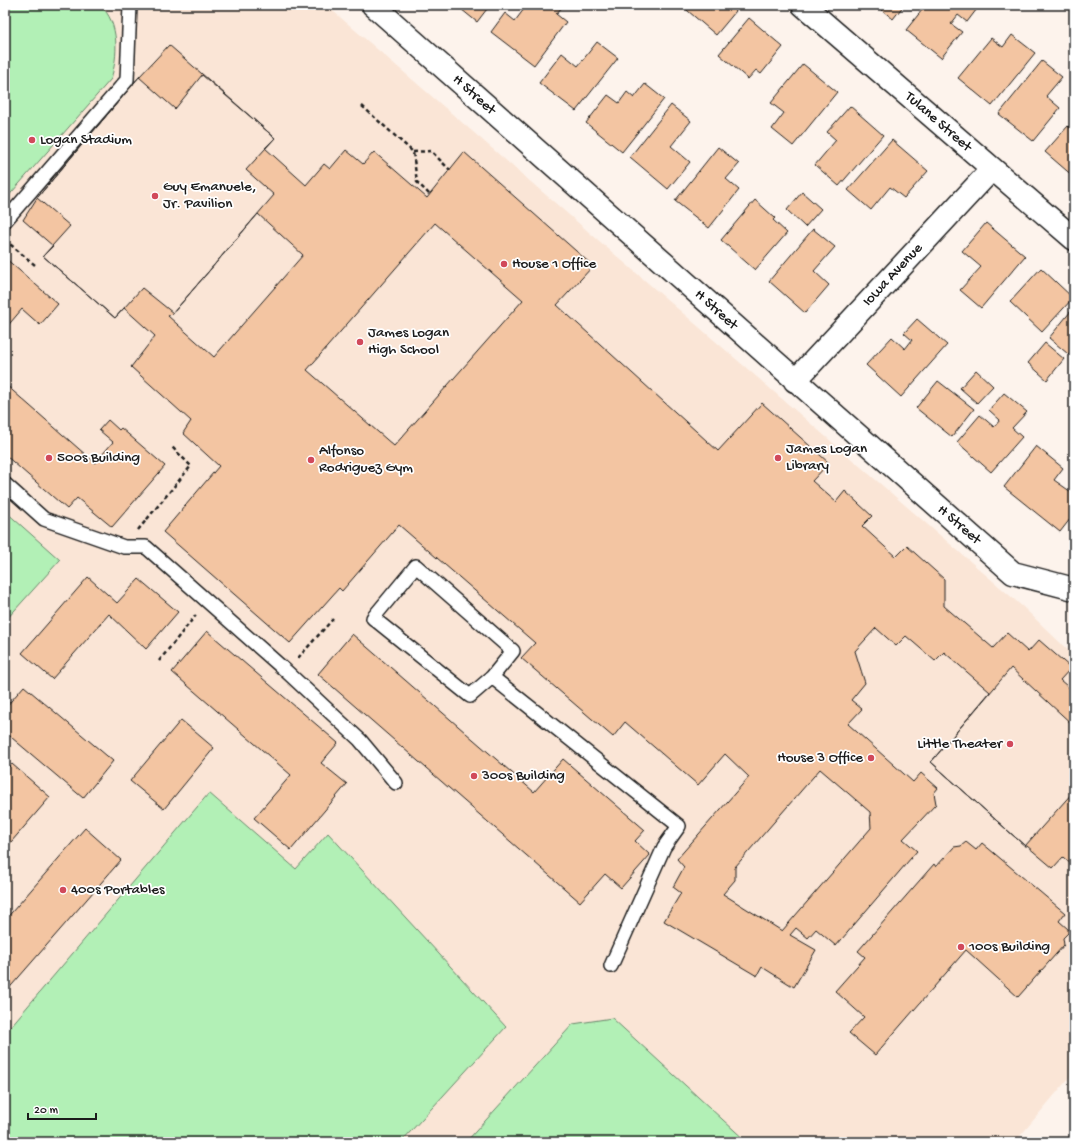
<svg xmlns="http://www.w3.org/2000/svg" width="1079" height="1147" viewBox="0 0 1079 1147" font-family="'Gochi Hand',sans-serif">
<rect width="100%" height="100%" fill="#fdf3ec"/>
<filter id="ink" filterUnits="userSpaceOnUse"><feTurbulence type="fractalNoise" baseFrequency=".025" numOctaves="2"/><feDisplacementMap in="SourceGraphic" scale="8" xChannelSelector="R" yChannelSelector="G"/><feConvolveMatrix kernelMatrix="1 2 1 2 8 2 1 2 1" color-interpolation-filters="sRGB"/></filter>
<g filter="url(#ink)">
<path fill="#fae5d6" d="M5 5H326L1023 607 1074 656V1072L1015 1142H5Z"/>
<path fill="#b2f0b6" stroke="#678669" d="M5 5H100C120 23 118 56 111 79L5 200Z
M5 511 60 560 5 621Z
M209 793 296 869 328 833 506 1027 401 1142H5V1033Z
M612 1018 747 1142H466L573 1024Z"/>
<path fill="#f3c5a2" stroke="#1c1c1c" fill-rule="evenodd" d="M456 5H490L477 22Z
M527 5H564L556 14 566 22 534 65 491 32 505 13 515 21Z
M681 5H741L716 35Z
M876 5H904L893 19Z
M926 5H980L967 22 958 15 951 24 962 32 941 58 906 30Z
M749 18 783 47 761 74 756 70 748 79 719 54Z
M1012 35 1035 53 992 106 958 78 991 38 1003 47Z
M597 42 618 58 576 111 539 83 562 53 578 66Z
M169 45 275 138 265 148 306 185 324 164 330 169 346 150 363 164 374 152 427 198 464 152 593 266 557 305 718 451 762 403 829 463 812 481 836 502 845 491 872 516 862 526 896 557 907 546 944 579V606L993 648 1007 633 1028 652 1039 640 1071 668 1060 680 1074 692V721L1072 723 1074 725V867L1063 857 1053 868 1027 846H1025L931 762 990 692 944 652 935 661 906 636 896 646 876 628 855 651 865 683 851 700 862 709 848 724 913 782 921 773 938 788 934 793 936 804 903 839 917 851 836 946 816 929 808 938 796 928 790 935 816 950 794 987 762 967 757 976 664 921 681 893 673 887 684 867 677 859 749 777 725 754 698 785 625 722 613 737 521 658 535 643 399 525 342 591 339 588 290 643 163 532 219 466 183 433 191 421 131 367 155 336 124 308 115 318 43 256 53 246 23 220 37 198 139 77ZM258 214 303 255 214 357 168 316 173 313ZM435 223 523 300 394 446 307 370ZM820 769 870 812 871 828 782 931 723 894 735 880V867Z
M1042 61 1062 77 1046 96 1060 108 1033 141 999 114Z
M803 64 837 92 793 146 772 129 784 113 771 103Z
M202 75 275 138 246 170 274 195 173 313 142 288 115 318 43 256 70 226 37 198 139 77 175 109Z
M645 84 664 99 622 152 586 123 608 95 619 103 627 92 634 98Z
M671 105 691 121 671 146 690 162 668 189 630 157Z
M850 106 883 135 839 186 815 165 836 140 827 132Z
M1068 126 1074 131V177L1045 152Z
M892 140 928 171 904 198 890 187 871 210 848 190Z
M718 147 739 164 726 179 739 190 709 228 675 201Z
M802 192 821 209 805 227 787 210Z
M755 200 775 218 773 220 787 233 755 270 721 240Z
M986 223 1025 256 981 308 960 290 981 267 962 251Z
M813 229 835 247 814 271 829 285 805 313 769 281Z
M5 258 58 304 40 325 22 309 5 329Z
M1041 268 1073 298 1042 332 1010 302Z
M1071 311 1074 313V359L1049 338Z
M917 319 947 345 901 397 866 365 892 337 905 349 912 340 904 333Z
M1045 343 1064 359 1047 380 1028 363Z
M976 370 993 386 977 403 960 388Z
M938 381 974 409 952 437 916 408Z
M5 384 95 463 113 442 99 430 108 420 119 430 121 428 165 466 112 527 77 498 67 509 5 455Z
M1004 393 1027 412 1012 428 1022 437 991 472 957 442 980 415 994 427 1000 420 989 410Z
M1036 446 1063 468 1054 480 1074 494V514L1060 532 1004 487Z
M88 577 117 603 139 579 178 612 146 649 109 614 52 679 22 653Z
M207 631 338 743 321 763 347 784 291 850 254 818 291 775 172 672Z
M352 634 534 792 563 759 645 830 635 841 650 855 621 888 605 874 580 902 318 674Z
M1011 668 1074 726V791L1025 846 931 762Z
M24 686 113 761 83 798 5 732V708Z
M181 720 214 748 164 809 130 781Z
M12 764 50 797 5 849V771Z
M85 828 121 860 5 993V920Z
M966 842 976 850 982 843 1065 913 1059 921 1068 929V933L1063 938 1064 945 1018 997 966 950 875 1055 849 1033 864 1017 835 991 865 957 858 951 934 864 936 867 954 847 961 846Z"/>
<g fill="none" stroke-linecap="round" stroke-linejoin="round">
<g stroke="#1c1c1c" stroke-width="16">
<path id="lane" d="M5 221 127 80 130 5
M5 484 44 519 124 547H146L286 671 360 740 396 783
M492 677 470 696 373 618 416 566 513 651 492 677 679 826 664 847 611 966"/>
</g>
<g stroke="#1c1c1c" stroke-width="25">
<path id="street" d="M373 5 1013 573 1074 589
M803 5 1074 239
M795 381 992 169"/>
</g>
<path stroke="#1c1c1c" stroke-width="2.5" stroke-dasharray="4 3" stroke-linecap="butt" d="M362 106 413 152 417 182 430 195
M413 152 431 151 450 170
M5 240 35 265
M138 530 191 466 171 446
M298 658 333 619
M159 661 196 615"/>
<use href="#lane" stroke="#fff" stroke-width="13"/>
<use href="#street" stroke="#fff" stroke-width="22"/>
</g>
</g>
<g fill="#d1495b" stroke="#fff" stroke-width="1.5">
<circle cx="32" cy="140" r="4"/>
<circle cx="155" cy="196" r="4"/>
<circle cx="504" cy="264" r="4"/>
<circle cx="360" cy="342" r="4"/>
<circle cx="49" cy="458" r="4"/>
<circle cx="778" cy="458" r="4"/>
<circle cx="311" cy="460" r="4"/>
<circle cx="1010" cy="744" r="4"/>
<circle cx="871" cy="758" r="4"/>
<circle cx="474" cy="776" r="4"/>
<circle cx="63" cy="890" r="4"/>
<circle cx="961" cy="947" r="4"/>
</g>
<g text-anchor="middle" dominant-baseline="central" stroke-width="3.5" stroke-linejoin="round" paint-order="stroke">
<g font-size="15" fill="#1c1c1c" stroke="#fff">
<text transform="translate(474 95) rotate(42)">H Street</text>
<text transform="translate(938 122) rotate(41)">Tulane Street</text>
<text transform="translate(893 275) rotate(-47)">Iowa Avenue</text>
<text transform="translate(716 310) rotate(42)">H Street</text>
<text transform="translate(959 525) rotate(41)">H Street</text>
</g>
<g font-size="15" fill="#1c1c1c" stroke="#fff" text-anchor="start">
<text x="40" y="140">Logan Stadium</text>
<text x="163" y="187">Guy Emanuele,<tspan x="163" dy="17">Jr. Pavilion</tspan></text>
<text x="512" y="264">House 1 Office</text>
<text x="368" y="333">James Logan<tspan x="368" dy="17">High School</tspan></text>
<text x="786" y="449">James Logan<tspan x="786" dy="17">Library</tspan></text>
<text x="319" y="451">Alfonso<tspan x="319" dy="17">Rodriguez Gym</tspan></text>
<text x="57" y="458">500s Building</text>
<text x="1002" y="744" text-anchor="end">Little Theater</text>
<text x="863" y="758" text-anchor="end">House 3 Office</text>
<text x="482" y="776">300s Building</text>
<text x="71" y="890">400s Portables</text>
<text x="969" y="947">100s Building</text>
</g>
</g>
<rect width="1079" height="1147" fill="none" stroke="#fff" stroke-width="20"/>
<rect x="10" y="10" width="1059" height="1127" fill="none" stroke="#1c1c1c" stroke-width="1.5" filter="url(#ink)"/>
<path d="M28 1113v6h68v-6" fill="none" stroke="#1c1c1c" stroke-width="2"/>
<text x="34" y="1113" font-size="12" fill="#1c1c1c" stroke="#ffffff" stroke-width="3" paint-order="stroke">20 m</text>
</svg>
